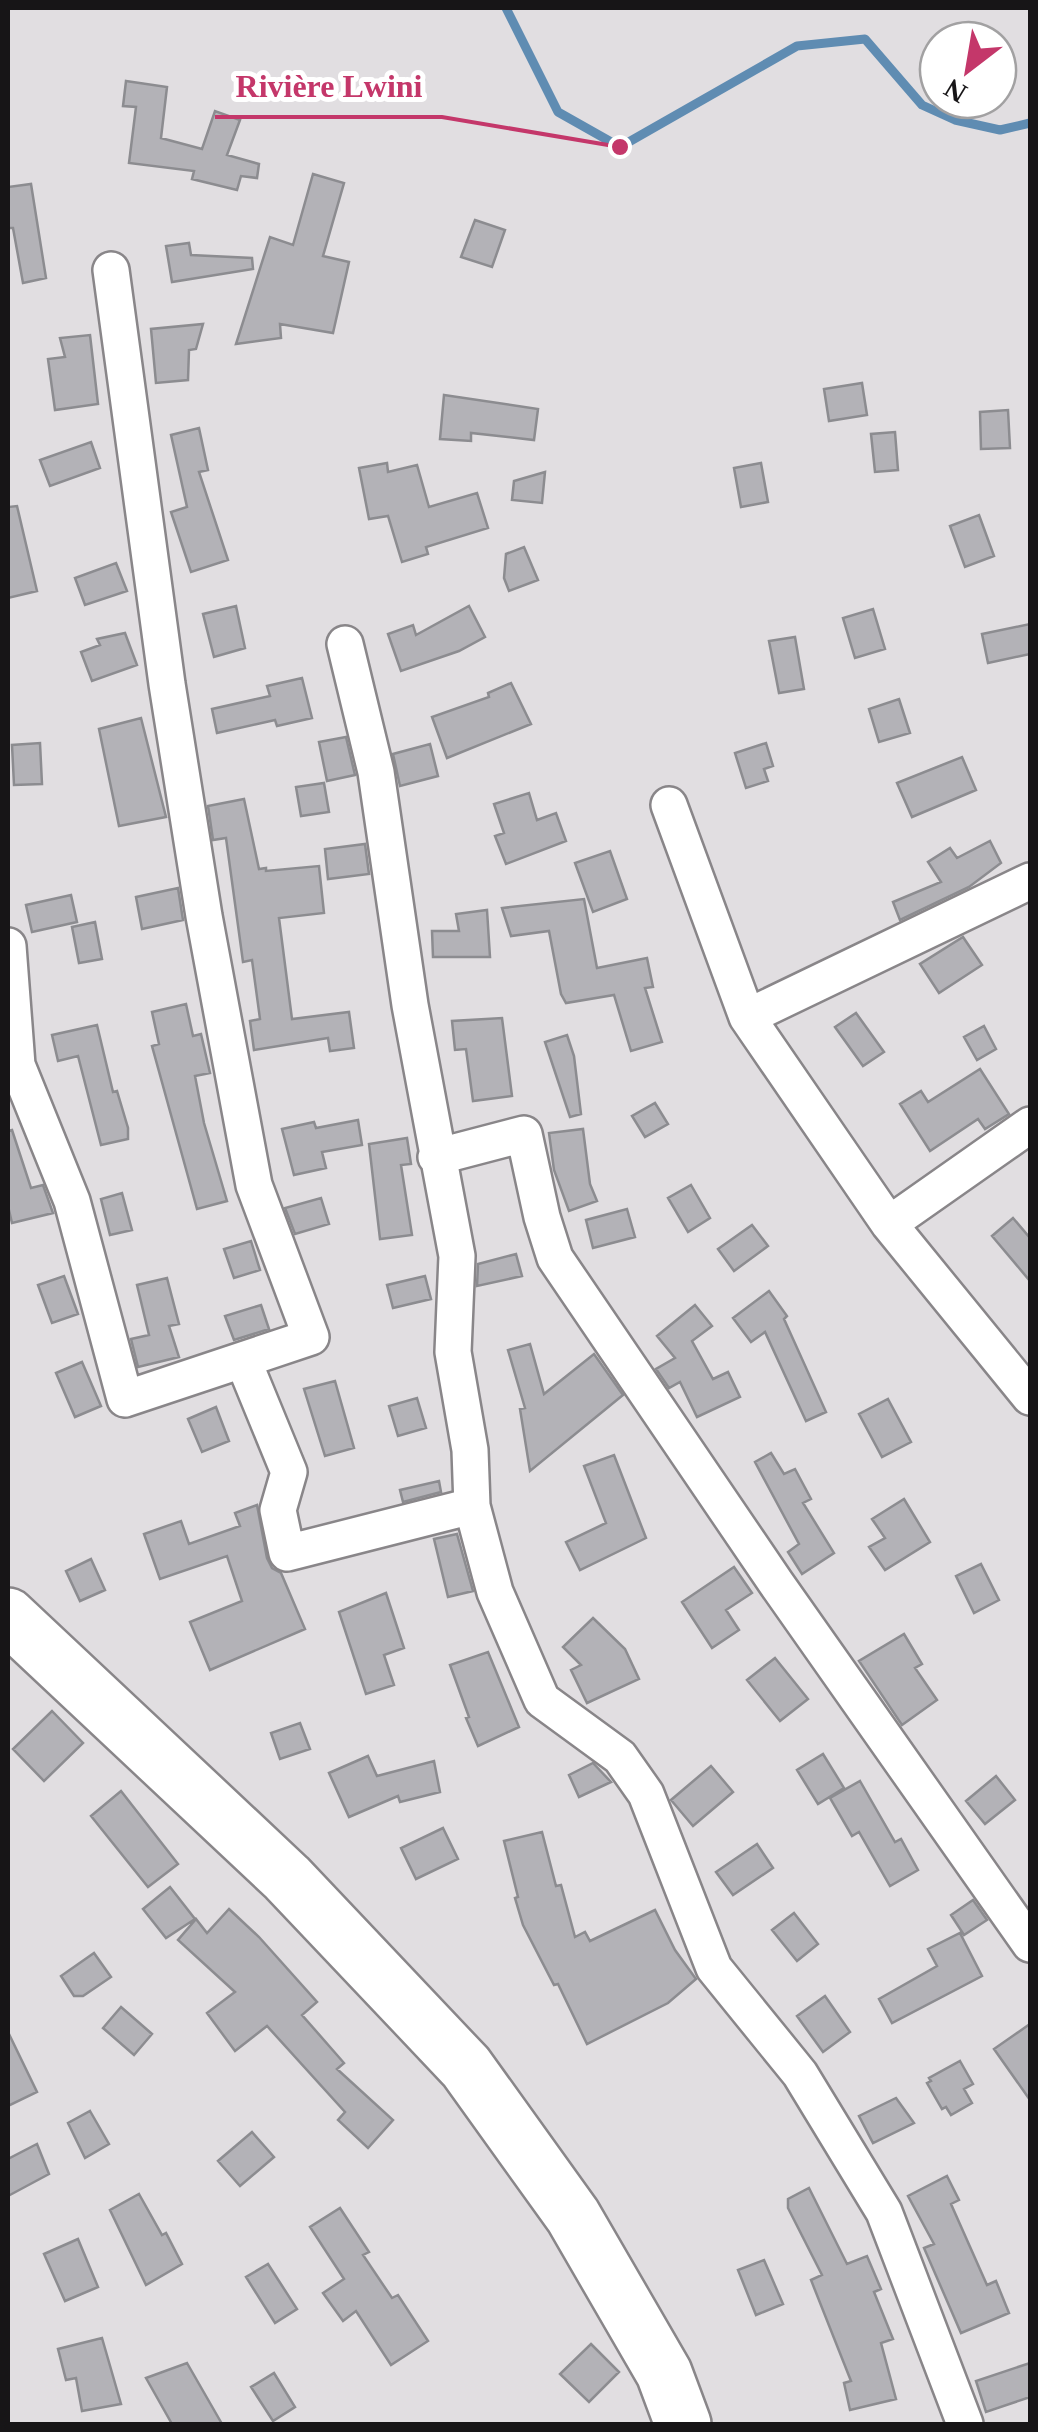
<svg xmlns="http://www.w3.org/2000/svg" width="1038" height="2432" viewBox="0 0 1038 2432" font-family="Georgia,serif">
<rect width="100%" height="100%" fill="#e1dee1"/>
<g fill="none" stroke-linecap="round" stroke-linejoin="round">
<path stroke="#5f8cb2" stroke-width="9" d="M506 8 558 112 620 147 797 46 865 39 922 105 955 120 1000 130 1030 123"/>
</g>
<path fill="#b3b2b7" stroke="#8c8c90" stroke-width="2.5" d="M126 81 167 87 161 138 202 149 215 111 240 120 227 155 259 164 257 178 241 176 237 190 192 179 194 171 129 163 136 107 123 106Z
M313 174 344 183 323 256 349 262 333 333 280 324 281 338 236 344 270 237 293 245Z
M31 184 46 278 23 283 13 228H8V187Z
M475 220 505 230 492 267 461 257Z
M189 243 191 255 252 258 253 269 172 282 166 246Z
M203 324 196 349 189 350 188 380 156 383 151 329Z
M90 335 98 404 55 410 48 359 65 357 60 338Z
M862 383 867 415 829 421 824 389Z
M444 395 538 409 534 440 471 433V441L440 439Z
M1008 410 1010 448 981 449 980 412Z
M199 428 208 470 199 472 228 560 191 572 171 512 187 507 171 435Z
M895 432 898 470 875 472 871 434Z
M91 442 100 468 50 486 40 460Z
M387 463 388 472 417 465 429 507 477 493 488 528 426 547 428 554 402 562 388 516 369 519 359 468Z
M761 463 768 502 741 507 734 468Z
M545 472 542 503 512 500 514 481Z
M17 506 37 591 8 598V507Z
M979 515 994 556 965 567 950 526Z
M524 547 538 580 509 591 504 578 506 554Z
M116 563 127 591 85 605 75 578Z
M236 606 245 648 214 657 203 614Z
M469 606 485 637 459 651 401 671 388 634 413 625 416 635Z
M873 609 885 649 855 658 843 618Z
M1030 624V654L988 663 982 634Z
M125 633 137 665 92 681 81 652 100 645 97 639Z
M795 637 804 689 779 693 769 641Z
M302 678 312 718 277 726 275 720 217 733 212 709 270 696 267 686Z
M511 683 531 724 447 758 432 717 489 697 488 693Z
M899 699 910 733 879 742 869 709Z
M141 718 166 817 119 826 99 729Z
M346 737 355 775 327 781 319 742Z
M40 743 42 784 14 785 12 745Z
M766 743 773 766 764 769 768 781 746 788 735 753Z
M430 744 438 776 400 786 393 754Z
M962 757 976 790 912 817 897 783Z
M324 783 329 812 301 816 296 787Z
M529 793 537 820 556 813 566 841 506 864 495 836 504 833 494 804Z
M244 799 259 869 266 868V871L319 866 324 913 279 918 292 1019 349 1012 354 1048 330 1051 328 1038 254 1050 250 1021 260 1019 252 960 243 962 226 838 213 840 208 806Z
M990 841 1001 863 969 887 900 920 893 902 941 882 928 862 950 848 957 858Z
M365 844 369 874 328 879 325 849Z
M610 851 627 899 593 912 575 863Z
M178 888 183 920 142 929 136 897Z
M71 895 77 922 32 932 26 905Z
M584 899 597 968 647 958 653 987 645 988 662 1042 631 1051 614 995 566 1003 561 994 549 931 511 936 502 908Z
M487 910 490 957H433L432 931H459L456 914Z
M95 922 102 959 79 963 72 927Z
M963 937 982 965 939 993 920 964Z
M186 1004 193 1036 201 1034 210 1073 195 1076 204 1123 227 1201 197 1209 152 1046 159 1044 152 1012Z
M856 1013 884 1052 863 1066 835 1027Z
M502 1018 512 1096 473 1101 466 1049 455 1050 452 1021Z
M97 1025 113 1092 117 1091 128 1128V1139L101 1145 78 1056 58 1061 52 1035Z
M984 1026 996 1049 977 1060 964 1037Z
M567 1035 574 1056 581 1114 570 1117 545 1042Z
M980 1069 1009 1114 985 1129 978 1119 930 1151 900 1104 921 1091 928 1102Z
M655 1103 668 1124 645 1137 632 1116Z
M358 1120 362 1145 322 1152 326 1168 294 1175 282 1129 314 1122 316 1128Z
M583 1129 590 1184 597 1201 569 1211 554 1170 549 1133Z
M12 1130 31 1188 43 1185 53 1213 12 1223 8 1206V1131Z
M407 1138 411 1164 401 1165 412 1235 380 1239 369 1144Z
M691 1185 710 1218 688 1232 668 1198Z
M122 1193 132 1230 110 1235 101 1199Z
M321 1198 329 1224 295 1234 285 1208Z
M627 1209 635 1237 593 1248 586 1220Z
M1013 1218 1030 1238V1281L992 1236Z
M752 1225 768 1246 734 1271 718 1249Z
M251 1241 260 1270 234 1278 224 1249Z
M516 1254 522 1276 477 1286 478 1264Z
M64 1276 78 1314 52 1323 38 1285Z
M425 1276 431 1299 393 1308 387 1285Z
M167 1278 179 1324 169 1326 179 1357 138 1367 131 1339 149 1335 137 1285Z
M769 1291 787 1316 784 1319 826 1412 806 1421 765 1332 751 1342 733 1318Z
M261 1305 269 1329 234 1340 225 1316Z
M695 1305 712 1326 692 1341 713 1379 728 1372 740 1397 697 1417 680 1382 669 1388 656 1369 675 1358 657 1336Z
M530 1344 544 1394 594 1354 623 1395 530 1471 520 1409 525 1408 508 1350Z
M82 1362 101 1406 75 1417 56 1373Z
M335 1381 354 1448 325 1456 304 1389Z
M417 1398 426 1428 398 1436 389 1406Z
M888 1399 911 1442 882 1457 859 1414Z
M216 1407 229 1441 202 1452 188 1419Z
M771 1453 784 1474 795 1469 811 1499 803 1503 834 1553 802 1574 788 1552 799 1544 755 1462Z
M614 1455 646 1538 580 1570 566 1542 606 1523 584 1466Z
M439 1481 441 1492 403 1502 400 1490Z
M904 1499 930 1542 885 1570 869 1547 885 1538 872 1519Z
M257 1505 267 1558 272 1568 281 1573 305 1629 210 1670 190 1622 242 1601 227 1556 160 1579 144 1534 181 1521 189 1544 240 1526 235 1513Z
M457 1534 473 1591 448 1597 434 1539Z
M91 1559 105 1590 80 1601 66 1571Z
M981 1564 999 1600 974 1613 956 1576Z
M734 1567 752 1593 726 1610 739 1630 712 1648 682 1602Z
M386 1593 404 1648 384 1655 394 1685 366 1694 339 1612Z
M593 1618 625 1649 639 1679 587 1703 571 1670 581 1665 563 1647Z
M904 1634 922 1664 915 1668 937 1700 902 1725 859 1661Z
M488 1652 519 1727 478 1746 466 1718 469 1717 450 1665Z
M775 1658 808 1699 780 1721 747 1680Z
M52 1711 83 1743 44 1781 13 1749Z
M300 1723 310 1749 280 1759 271 1733Z
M823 1754 844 1788 818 1804 797 1770Z
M368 1756 377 1776 434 1761 440 1792 400 1802 398 1796 349 1817 329 1773Z
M593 1763 611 1782 579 1797 569 1775Z
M711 1766 733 1792 693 1826 671 1800Z
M996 1776 1015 1800 985 1824 966 1801Z
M860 1781 895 1842 901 1839 918 1870 890 1886 859 1832 852 1836 830 1798Z
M121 1791 178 1864 148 1887 91 1816Z
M443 1828 458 1859 416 1879 401 1848Z
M542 1832 556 1886 561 1885 575 1937 585 1932 590 1941 655 1910 675 1950 696 1979 668 2003 587 2044 558 1984 554 1985 523 1925 515 1898 518 1897 504 1841Z
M757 1844 773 1868 733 1895 716 1872Z
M170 1887 195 1919 166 1938 143 1909Z
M973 1900 987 1920 964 1935 951 1915Z
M229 1909 259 1937 317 2002 302 2015 344 2063 337 2069 393 2120 368 2148 338 2120 345 2112 267 2026 235 2051 207 2013 235 1992 178 1940 196 1919 207 1933Z
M794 1913 818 1944 797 1961 772 1930Z
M960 1933 982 1976 892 2023 879 1999 937 1966 928 1949Z
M94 1953 111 1977 83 1996H74L61 1976Z
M825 1996 850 2032 823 2052 797 2016Z
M121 2007 152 2034 134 2055 103 2028Z
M1030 2024V2100L994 2049Z
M8 2032 37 2092 8 2106Z
M960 2061 973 2084 964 2089 972 2103 951 2115 946 2107 942 2109 927 2083 931 2081 929 2078Z
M896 2098 914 2123 873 2143 859 2116Z
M90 2111 109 2144 85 2158 68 2123Z
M252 2132 274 2157 240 2186 218 2161Z
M37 2144 49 2174 8 2196V2159Z
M947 2176 959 2200 951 2204 987 2285 996 2281 1009 2313 961 2333 924 2248 934 2244 908 2196Z
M809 2188 847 2264 867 2256 881 2289 874 2292 893 2339 881 2343 896 2399 850 2410 844 2383 851 2381 811 2280 822 2275 788 2208V2199Z
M139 2194 162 2235 166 2233 182 2264 146 2285 110 2210Z
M340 2208 369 2252 363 2255 392 2298 398 2295 428 2341 391 2365 356 2311 343 2321 323 2293 344 2279 310 2227Z
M78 2239 98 2287 65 2301 44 2254Z
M764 2260 783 2304 756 2315 738 2270Z
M268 2264 297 2309 275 2323 246 2277Z
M102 2338 121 2404 82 2411 76 2378 66 2380 58 2349Z
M591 2344 619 2372 589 2402 560 2374Z
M187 2363 222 2424H172L146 2378Z
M1030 2363V2397L986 2412 976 2381Z
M274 2373 295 2407 273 2421 251 2387Z"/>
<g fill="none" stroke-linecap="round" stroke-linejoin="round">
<g stroke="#898689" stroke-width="40">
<path id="street" d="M345 644 376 772 410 1005 457 1256 453 1352 470 1450 472 1506 495 1592 542 1700 620 1757 646 1794 714 1968 800 2074 884 2212 965 2424
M669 805 747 1017 889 1224 1030 1397
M8 946 17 1065 72 1201 125 1399 311 1337 254 1185 204 916 167 684 111 270
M747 1017 1030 881
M436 1157 524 1134 542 1217 555 1258 776 1583 1030 1944
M889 1224 1030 1125
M243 1360 289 1472 278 1510 287 1553 472 1506"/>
</g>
<g stroke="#898689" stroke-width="60">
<path id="highway" d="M8 1616 287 1878 466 2067 573 2216 664 2373 683 2424"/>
</g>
<use href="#street" stroke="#fff" stroke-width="35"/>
<use href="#highway" stroke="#fff" stroke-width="55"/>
</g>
<path fill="none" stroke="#c4376a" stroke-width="4" d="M620 147L442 117H215"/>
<circle fill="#c4376a" stroke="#fff" stroke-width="4" cx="620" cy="147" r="10"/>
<g font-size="32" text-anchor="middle" font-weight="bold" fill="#c4376a" stroke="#fff" stroke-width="10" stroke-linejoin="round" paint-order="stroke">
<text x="329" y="97">Rivière Lwini</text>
</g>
<rect width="1038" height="2432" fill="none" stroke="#171517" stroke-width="20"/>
<g transform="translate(968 70) rotate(211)"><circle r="48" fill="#ffffff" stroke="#a2a1a2" stroke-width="2.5"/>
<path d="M0-8L18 38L0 25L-18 38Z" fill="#c4376a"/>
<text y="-15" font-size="28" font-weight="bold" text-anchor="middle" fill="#171517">N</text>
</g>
</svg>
